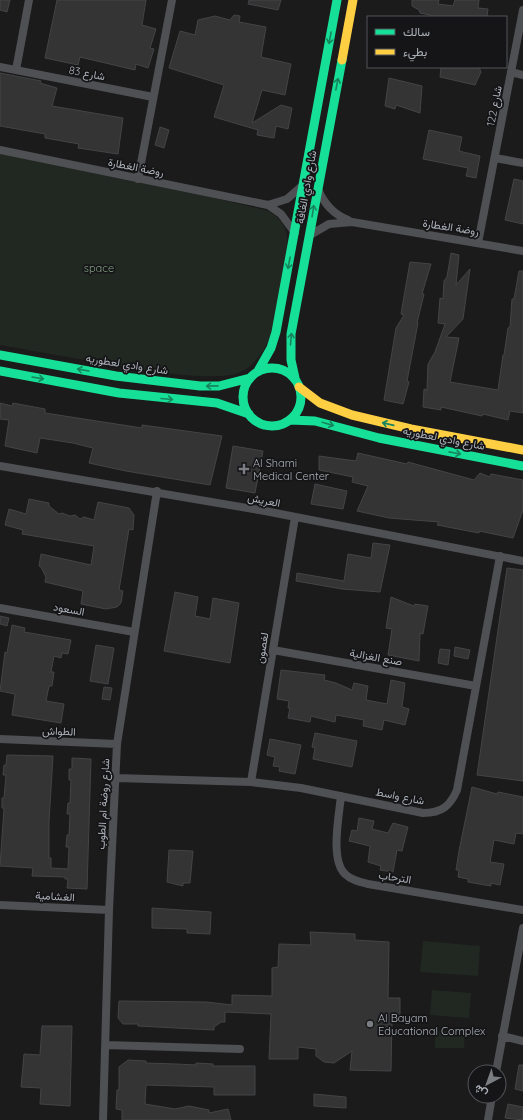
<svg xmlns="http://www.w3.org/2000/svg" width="523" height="1120" viewBox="0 0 523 1120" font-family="Quicksand,Vazirmatn,sans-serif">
<rect width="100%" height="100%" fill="#1b1b1b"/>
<path fill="#212822" d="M0 153 146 181 268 211C296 226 287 250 282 277 276 309 276 344 250 366 246 370 237 374 231 375 199 379 166 373 134 368 90 361 45 353 0 345Z
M423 941 480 946 478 976 420 972Z
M432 990 471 993 469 1018 430 1015Z
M435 1031 465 1032 464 1048H435Z"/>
<path fill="#343435" stroke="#434447" d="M0 0H10L7 12 0 10Z
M57 0H146L142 25 156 29 150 48 154 49 148 68 136 64 135 70 80 57 78 65 45 58Z
M249 0H281L278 10 248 4Z
M412 0H439L438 4 453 6 455 0H479L478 8 488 9 487 17H430V15L420 13 419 10 412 6Z
M234 15 240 16 239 22 266 27 261 57 291 64 285 95 262 90 252 123 281 105 292 108 288 129 276 126 274 138 257 135 258 130 214 117 224 85 169 68 180 31 195 35 198 20 215 16 230 20Z
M441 67H479L481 72 475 85 440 77Z
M0 73 41 81 40 83 57 88 52 106 123 118 118 154 78 148 79 144 45 138V134L0 126Z
M389 78 422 86 420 113 396 105 395 109 385 106Z
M160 127 169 130 164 148 155 145Z
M429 130 462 137 459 151 480 156 476 178 466 176 468 168 423 159Z
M514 179 523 181V224L505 220Z
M451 253 459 255 456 285 470 269 463 319 446 337 459 338 450 382 498 390 503 355H504L508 328 510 327 512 299H514L519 271H523V413L510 411 508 420 483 414 482 416 441 407V410L423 407 424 389 427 390 428 364 435 352 445 324 438 323 440 298 443 299 444 281 447 277Z
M410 262 431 264 422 294H424L417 323H418L407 381 409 382 403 404 384 400 396 328 404 315 401 314Z
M0 403 12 406 13 403 45 409V413L142 428V425L222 436 210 485 126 471 89 463 93 448 73 443 40 438 37 453 5 446 9 420 0 419Z
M233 446 263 451 255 493 226 488Z
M358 453 407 464 408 462 474 480 480 473 490 477 491 474 523 480V510L513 538 479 531V533L437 525 439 522 389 518 357 511 368 486 352 482 353 477 319 470V456L356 461Z
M315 484 347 491 343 509 311 504Z
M29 499 49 503V506L59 514 62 513 70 516 75 515 80 519 84 517 94 520 98 502 129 508 134 515 133 530 129 529 119 590 123 591 121 603 117 607 106 609 81 604 83 591 45 582 46 577 41 567 39 566 41 554 91 565 94 546 22 534 23 530 5 525 9 509 26 514Z
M373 543 390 545 380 592 342 589 296 581 297 573 344 581 348 554 371 558Z
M507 568 523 570V781L477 775Z
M175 592 198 597 195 616 210 619 213 598 239 603 230 663 164 651Z
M391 597 414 606 415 604 428 606 423 634 420 633 419 661 388 655 392 629 386 628Z
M0 616 9 618 7 626 0 624Z
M12 625 25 628 24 632 71 640 68 654 62 653 61 658 54 656 51 672H54L52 686H49L46 701 64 704 61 723 12 715 15 694 0 691 5 652 7 653Z
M96 645 114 648 108 684 90 681Z
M455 647 470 650 468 659 454 656Z
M440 649 450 650 448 665 438 663Z
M281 670 325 675 324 680 336 683 352 690 354 683 368 686 366 700 387 704 391 680 405 683 402 707 409 709 405 725 384 720 382 730 363 726 364 720 336 715 335 722 311 716 310 722 288 718 290 708H288L289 701 277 699Z
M104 687 112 688 110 700 102 699Z
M315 733 357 741 352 767 313 759 315 748 312 747Z
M270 739 301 745 295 774 279 771 280 767 273 766 275 757 267 755Z
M7 755 53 756 49 822V858H51V868L68 869 69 847H66L67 835H69L70 814H67L68 803H70L71 780H69V769H72V758L91 759 87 889 67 888 68 879H65V877L32 876 33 868 0 866 4 808H2V798H4L6 775H3L4 765H6Z
M472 787 497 794 498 792 523 797V834L516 833 514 844 494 840 490 862 504 864 500 885 491 883V886L468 882V879L458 877 459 870H456L459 851Z
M359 818 374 821 372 829 388 833 393 823 408 827 402 851 397 850 393 872 380 870 381 866 368 862 370 846 349 841 352 830 357 831Z
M169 850 193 851 190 883H183V886L167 882Z
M152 908 211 912 210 934 187 933V929L152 928Z
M310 932 355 934V940L389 942 388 998H400V1019H392L391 1071 350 1070 352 1051 334 1063 324 1062 316 1056V1049L298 1047V1059H269L271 1014 225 1012V1022H221L214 1027V1030L138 1026V1024H123L118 1018 119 1001 206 1002 232 1005V995L272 996V968L278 967 279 944 311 945Z
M42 1026H72L70 1106 40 1104 41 1088 21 1087 24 1054 40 1055Z
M128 1060 146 1061V1063L176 1064 196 1065V1063L213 1064V1066H255V1095H214V1087L146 1085 145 1104 175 1109 189 1106 209 1110V1113L228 1109 231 1120H122V1110L116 1109 117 1090H119V1067Z
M519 1065H523V1091L515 1089Z
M314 1094 346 1097V1108L314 1106Z
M508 1104 523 1107V1120L505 1118Z"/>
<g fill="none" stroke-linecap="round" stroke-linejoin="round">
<path stroke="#4f5054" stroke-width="8" d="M0 67 153 97
M16 70 29 0
M511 72 523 75
M0 150 268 205 287 199 302 186
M495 158 523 163
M138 179 172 0
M318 189C324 204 333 214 348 220
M268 205 281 214 295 233
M310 235 329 224 352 222 523 251
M478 243 523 10
M0 466 265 511 523 561
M0 608 134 632
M273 650 476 686
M0 739 117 744
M116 778 251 782 301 788 423 813C442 813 450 806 457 790L500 556
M251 782 295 517
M341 796C339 816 330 860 345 874 351 880 360 882 368 884L523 910
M0 905 109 910
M502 1036 523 1041
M106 1045 240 1049
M496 1072 523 928
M103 1120 109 910 117 744 157 491
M488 1120 492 1096"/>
<path stroke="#16e098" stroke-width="9" d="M0 355 116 376 200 386H219L250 378
M243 397a29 29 0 1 1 58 0a29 29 0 1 1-58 0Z
M0 371 119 393 217 403 249 414
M258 371 271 348 276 332 337 0
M295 378 291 360V334L342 60
M290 420 315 421 379 438 523 466"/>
<path stroke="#ffcf43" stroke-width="9" d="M342 60 353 0
M299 387 320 403 352 415 411 429 523 450"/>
</g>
<defs><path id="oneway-shaft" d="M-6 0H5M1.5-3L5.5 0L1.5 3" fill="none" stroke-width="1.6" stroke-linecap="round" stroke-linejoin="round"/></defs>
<g stroke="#16855e">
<use href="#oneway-shaft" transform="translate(330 38) rotate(101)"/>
<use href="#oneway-shaft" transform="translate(337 84) rotate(-79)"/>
<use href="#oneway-shaft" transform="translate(313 211) rotate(-81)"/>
<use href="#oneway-shaft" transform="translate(289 263) rotate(101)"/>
<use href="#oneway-shaft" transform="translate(291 339) rotate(-85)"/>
<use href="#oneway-shaft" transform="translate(83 370) rotate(-170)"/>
<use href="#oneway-shaft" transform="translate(38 378) rotate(10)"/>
<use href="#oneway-shaft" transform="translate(212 386) rotate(179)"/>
<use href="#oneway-shaft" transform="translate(167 399) rotate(5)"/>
<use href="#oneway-shaft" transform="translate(328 424) rotate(16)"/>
<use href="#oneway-shaft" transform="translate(388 424) rotate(-167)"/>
<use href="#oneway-shaft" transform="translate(455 453) rotate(11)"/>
</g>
<g fill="#7a7d82" stroke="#151517" stroke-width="1.5">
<path d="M242 463h4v4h4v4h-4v4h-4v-4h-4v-4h4z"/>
<circle cx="370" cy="1024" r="4"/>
</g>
<g text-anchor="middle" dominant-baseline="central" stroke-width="3.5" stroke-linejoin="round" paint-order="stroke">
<g font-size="11" fill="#adb2ba" stroke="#151517">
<text transform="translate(87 73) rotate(11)">شارع 83</text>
<text transform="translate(494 106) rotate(-79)">شارع 122</text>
<text transform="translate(136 167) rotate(11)">روضة الغطارة</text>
<text transform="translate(306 187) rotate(-80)">شارع وادي الغافة</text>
<text transform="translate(451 227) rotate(9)">روضة الغطارة</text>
<text transform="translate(127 364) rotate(9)">شارع وادي لعطوريه</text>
<text transform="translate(444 438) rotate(11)">شارع وادي لعطوريه</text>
<text transform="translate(264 500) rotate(11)">العريش</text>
<text transform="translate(69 609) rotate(10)">السعود</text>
<text transform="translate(262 648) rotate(-81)">لغصون</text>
<text transform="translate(376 657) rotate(10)">صنع الغزالية</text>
<text transform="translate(59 731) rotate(2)">الطواش</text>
<text transform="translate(400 796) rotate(11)">شارع واسط</text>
<text transform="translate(103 804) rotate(-87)">شارع روضة ام الطوب</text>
<text transform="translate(395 877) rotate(9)">الترحاب</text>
<text transform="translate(55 896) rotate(3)">الغشامية</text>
</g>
<g font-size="11" fill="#86a487" stroke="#151517">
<text x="99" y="268">space</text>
</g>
<g font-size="11" fill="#adb2ba" stroke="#151517" text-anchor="start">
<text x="253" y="463">Al Shami<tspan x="253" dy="13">Medical Center</tspan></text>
<text x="378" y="1018">Al Bayam<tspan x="378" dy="13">Educational Complex</tspan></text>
</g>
</g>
<rect x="367" y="16" width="140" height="52" fill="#151517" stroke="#525458"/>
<rect x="375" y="29" width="20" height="6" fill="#16e098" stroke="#525458"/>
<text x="403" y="36" font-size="12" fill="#adb2ba">سالك</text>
<rect x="375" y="49" width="20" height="6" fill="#ffcf43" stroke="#525458"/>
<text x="403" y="56" font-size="12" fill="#adb2ba">بطيء</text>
<g transform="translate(487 1084) rotate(221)"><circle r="19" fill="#151517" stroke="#525458"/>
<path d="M0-3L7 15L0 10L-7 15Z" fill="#7a7d82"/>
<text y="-6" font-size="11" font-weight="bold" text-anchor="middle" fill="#adb2ba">ش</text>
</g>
</svg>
